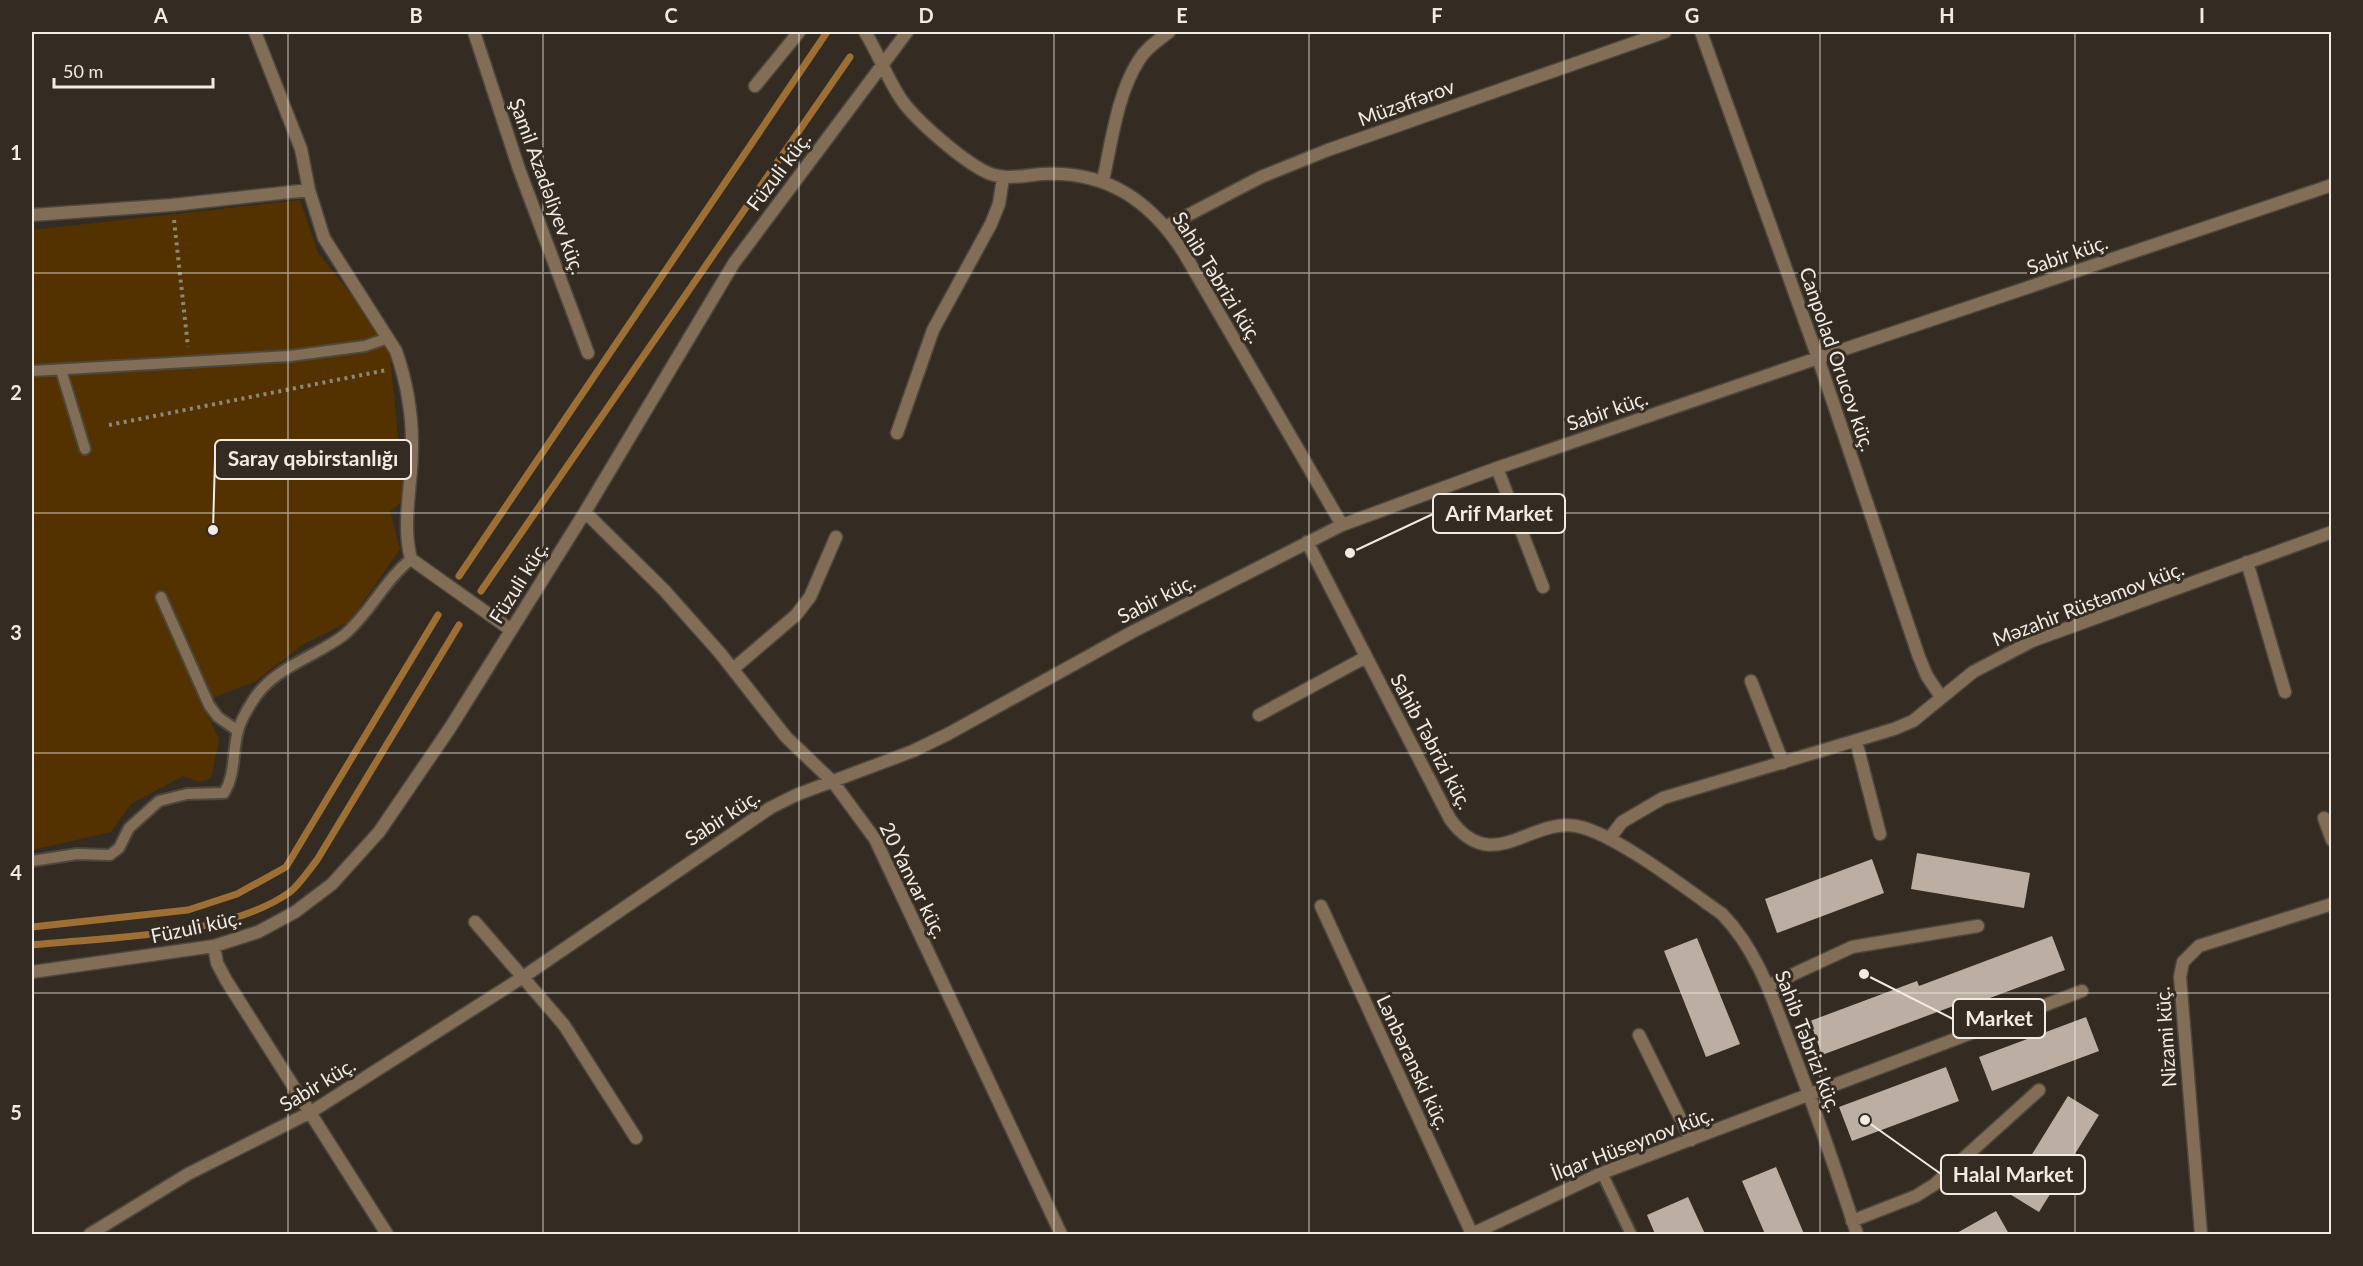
<svg xmlns="http://www.w3.org/2000/svg" width="2363" height="1266" viewBox="0 0 2363 1266" font-family="Lato,sans-serif">
<rect width="100%" height="100%" fill="#342c22"/>
<path fill="#533200" d="M300 200 318 253 361 307 390 355 404 500 390 511 400 549 350 621 302 645 256 681 202 702 219 740 211 778 200 782 183 776 131 804 111 832 32 850V230Z"/>
<g fill="none" stroke-linecap="round" stroke-linejoin="round">
<path stroke="#9e6f34" stroke-width="7" d="M459 576 827 32
M481 591 850 57
M32 927 188 910 237 894 286 867 438 615
M32 945C108 937 227 937 290 892 300 884 309 870 317 860L459 625"/>
</g>
<path fill="#bbafa3" d="M1917 853 2030 873 2024 908 1911 889Z
M1872 859 1884 893 1777 933 1765 899Z
M2052 936 2065 970 1958 1010 1956 1005 1822 1055 1810 1021 1917 981 1919 986Z
M1697 938 1740 1044 1706 1057 1664 951Z
M2086 1017 2099 1051 1992 1091 1979 1057Z
M1946 1067 1959 1101 1852 1141 1839 1107Z
M2068 1096 2099 1115 2039 1212 2008 1193Z
M1776 1167 1804 1234H1765L1742 1181Z
M1688 1197 1705 1234H1655L1647 1215Z
M1996 1211 2009 1234H1955Z"/>
<g fill="none" stroke-linecap="round" stroke-linejoin="round">
<g stroke="#4e473d" stroke-width="14">
<path id="service" d="M61 370 85 449
M32 371 290 356 365 346 388 338
M161 597 209 705 218 717 238 731
M32 861 77 854 110 855 119 848 129 828 159 801 187 794 224 793C236 774 232 752 238 731 240 722 247 710 252 702 273 667 314 658 344 635 370 613 384 581 411 559
M1602 1173 1631 1234"/>
</g>
<g stroke="#4e473d" stroke-width="15">
<path id="minor" d="M255 32 301 149 309 190 324 238 396 351C406 380 412 412 412 443 413 482 401 521 411 559L511 630
M474 32 519 169 588 353
M865 32C878 53 887 78 901 99 916 121 961 159 984 171 1003 181 1021 176 1041 174 1106 170 1150 200 1184 253L1342 525
M1701 32 1818 358 1919 657 1927 676 1941 697
M755 86 799 32
M1103 180C1112 141 1117 94 1139 60 1146 48 1159 40 1169 32
M32 215 172 205 309 190
M1167 226 1261 177 1328 150 1665 32
M897 433 933 330 991 224 999 204 1003 178
M1497 468 1543 587
M585 512 664 590 720 653 786 737 833 782 875 839 1061 1234
M1307 542 1450 819C1492 877 1529 818 1576 826 1613 832 1688 890 1722 914 1759 952 1774 1003 1793 1052 1816 1112 1837 1173 1857 1234
M2247 562 2285 692
M733 669 796 615 810 597 836 537
M1751 681 1783 763
M1259 715 1366 657
M1856 741 1880 834
M2324 818 2332 840
M1609 839 1622 822 1663 798 1894 729 1913 721 1973 672 2032 641 2332 532
M1321 906 1472 1234
M475 922 564 1025 636 1138
M214 946 217 963 226 980 387 1234
M32 972 214 946 258 932 295 912 332 884 379 832 450 728 585 512 734 263 907 32
M1768 986 1852 947 1978 926
M1639 1035 1691 1140
M1852 1221 1916 1196 1935 1184 2039 1090
M90 1234 188 1174 311 1112 523 977 770 808 796 795 913 751 948 734 1134 631 1342 525 1497 468 1818 358 2332 185
M1472 1234 1602 1173 2082 991
M2201 1234 2180 977 2183 962 2199 946 2332 904"/>
</g>
<path stroke="#8d867e" stroke-width="4" stroke-dasharray="3 4.5" stroke-linecap="butt" d="M174 220 188 347
M109 425 387 370"/>
<use href="#service" stroke="#826d56" stroke-width="10"/>
<use href="#minor" stroke="#826d56" stroke-width="12"/>
</g>
<path fill="none" stroke="#f1ebe5" stroke-width="1.5" stroke-opacity="0.55" d="M288 32V1234M543 32V1234M799 32V1234M1054 32V1234M1309 32V1234M1564 32V1234M1820 32V1234M2075 32V1234M32 273H2332M32 513H2332M32 753H2332M32 993H2332"/>
<g text-anchor="middle" dominant-baseline="central" stroke-width="6" stroke-linejoin="round" paint-order="stroke">
<g font-size="20" fill="#f1ebe5" stroke="#342c22">
<text transform="translate(1406 102) rotate(-20)">Müzəffərov</text>
<text transform="translate(778 171) rotate(-53)">Füzuli küç.</text>
<text transform="translate(548 186) rotate(70)">Şamil Azadəliyev küç.</text>
<text transform="translate(2067 254) rotate(-19)">Sabir küç.</text>
<text transform="translate(1218 277) rotate(58)">Sahib Təbrizi küç.</text>
<text transform="translate(1838 359) rotate(71)">Canpolad Orucov küç.</text>
<text transform="translate(1607 410) rotate(-19)">Sabir küç.</text>
<text transform="translate(518 582) rotate(-58)">Füzuli küç.</text>
<text transform="translate(1156 598) rotate(-27)">Sabir küç.</text>
<text transform="translate(2088 603) rotate(-21)">Məzahir Rüstəmov küç.</text>
<text transform="translate(1432 741) rotate(62)">Sahib Təbrizi küç.</text>
<text transform="translate(722 817) rotate(-33)">Sabir küç.</text>
<text transform="translate(914 880) rotate(64)">20 Yanvar küç.</text>
<text transform="translate(196 926) rotate(-12)">Füzuli küç.</text>
<text transform="translate(2165 1037) rotate(-94)">Nizami küç.</text>
<text transform="translate(1809 1041) rotate(69)">Sahib Təbrizi küç.</text>
<text transform="translate(1414 1062) rotate(65)">Lənbəranski küç.</text>
<text transform="translate(317 1084) rotate(-31)">Sabir küç.</text>
<text transform="translate(1632 1143) rotate(-21)">İlqar Hüseynov küç.</text>
</g>
</g>
<path fill="none" stroke="#f1ebe5" stroke-width="2" d="M213 530L215 459M1350 553L1433 514M1864 974L1953 1019M1865 1120L1941 1174"/>
<g fill="#f1ebe5" stroke="#342c22" stroke-width="2">
<circle cx="213" cy="530" r="6"/>
<circle cx="1350" cy="553" r="6"/>
<circle cx="1864" cy="974" r="6"/>
<circle cx="1865" cy="1120" r="6"/>
</g>
<g fill="#342c22" stroke="#f1ebe5" stroke-width="2">
<rect x="215" y="440" width="196" height="39" rx="6"/>
<rect x="1433" y="494" width="132" height="39" rx="6"/>
<rect x="1953" y="999" width="92" height="39" rx="6"/>
<rect x="1941" y="1155" width="144" height="39" rx="6"/>
</g>
<g font-size="21" text-anchor="middle" font-weight="bold" fill="#f1ebe5">
<text x="313" y="466">Saray qəbirstanlığı</text>
<text x="1499" y="521">Arif Market</text>
<text x="1999" y="1026">Market</text>
<text x="2013" y="1182">Halal Market</text>
</g>
<rect width="2363" height="1266" fill="none" stroke="#342c22" stroke-width="66"/>
<path d="M54 78v9h159v-9" fill="none" stroke="#f1ebe5" stroke-width="3"/>
<text x="63" y="78" font-size="18" fill="#f1ebe5" stroke="#342c22" stroke-width="4.5" paint-order="stroke">50 m</text>
<rect x="33" y="33" width="2297" height="1200" fill="none" stroke="#f1ebe5" stroke-width="2"/>
<g font-size="20" text-anchor="middle" font-weight="bold" fill="#f1ebe5">
<text x="161" y="23">A</text>
<text x="416" y="23">B</text>
<text x="671" y="23">C</text>
<text x="926" y="23">D</text>
<text x="1182" y="23">E</text>
<text x="1437" y="23">F</text>
<text x="1692" y="23">G</text>
<text x="1947" y="23">H</text>
<text x="2202" y="23">I</text>
<text x="16" y="160">1</text>
<text x="16" y="400">2</text>
<text x="16" y="640">3</text>
<text x="16" y="880">4</text>
<text x="16" y="1120">5</text>
</g>
</svg>
